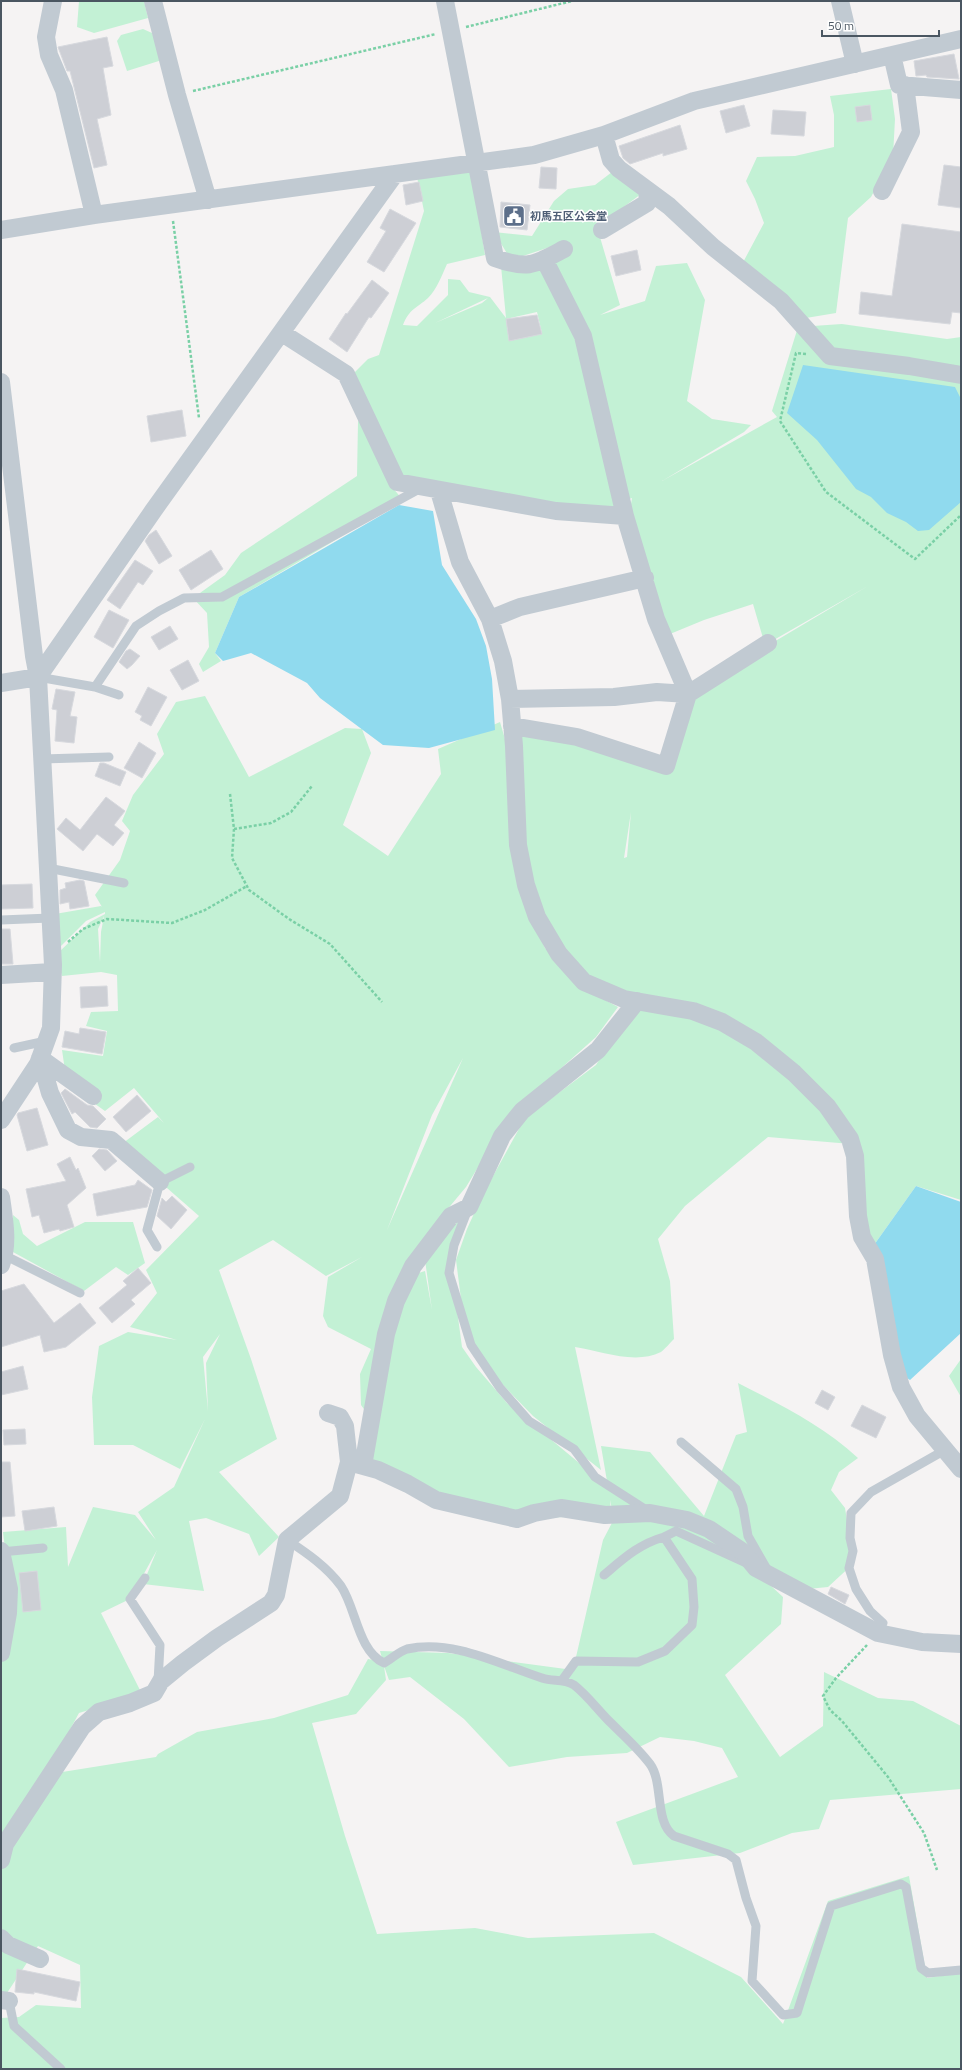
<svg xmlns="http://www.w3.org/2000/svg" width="962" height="2070" viewBox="0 0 962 2070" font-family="'Titillium Web','Noto Sans JP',sans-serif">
<rect width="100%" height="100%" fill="#f5f3f3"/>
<path fill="#c3f1d5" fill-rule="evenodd" d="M79 1H144L148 18 94 33 77 27Z
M143 29 152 33 162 60 127 71 117 41 121 35Z
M891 89 895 119 893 156 871 197 848 218 836 313 806 318 740 268 764 223 755 199 746 181 757 157 795 156 834 147V115L830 96Z
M476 172V198L485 255 447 264C442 275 437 289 428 298 417 308 409 309 403 325L417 326 448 295V279L460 280 469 292 490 297 506 318 501 266 514 268 556 245 511 260 494 232 532 236 554 201 568 189 595 185 612 172 641 194 597 227 620 305 600 315 645 301 656 266 687 263 705 300 687 401 712 419 751 425 744 432 662 481 777 417 772 411 798 327 842 324 947 339 961 337V1200L916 1186 874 1245 858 1216 851 1144 768 1137 685 1206 658 1239 670 1281 674 1339C670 1343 665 1349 661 1352 635 1365 601 1351 575 1347L601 1470 533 1416 501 1383 466 1338 456 1260 467 1229 482 1196 525 1118 596 1065 636 1001 584 982 522 898 545 948 579 986 618 1007 596 1037 511 1113 466 1187 436 1223 409 1276 425 1271 432 1310 425 1260 459 1220 450 1258 462 1347 476 1367 507 1403 608 1487 601 1446 650 1452 704 1516 736 1435 747 1432 738 1383C781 1405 822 1425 858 1458L839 1472 831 1490 845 1508 854 1563 828 1587 798 1590 714 1533 783 1597 781 1624 725 1675 780 1757 823 1726 824 1672 878 1698 913 1701 961 1726V1789L830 1800 819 1829 792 1833 740 1853 633 1865 616 1822 738 1777 722 1748 694 1741 660 1737 627 1753 567 1757 509 1767 464 1719 410 1677 389 1680 384 1666 386 1680 356 1714 312 1723 345 1836 377 1934 475 1928 528 1938 654 1933 741 1977 783 2024 828 1901 909 1876 927 1978 961 1973V2069H1V2018L19 2017 36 2005 81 2008 80 1965 38 1946 5 1996H1V1848L56 1773 156 1757 158 1754 197 1732 274 1718 348 1695 368 1659 383 1662 380 1651 448 1653 573 1670 603 1540 614 1519 610 1500 611 1515 517 1519 363 1466 372 1420 361 1405 360 1374 371 1349 328 1327 323 1316 328 1277 362 1257 326 1276 273 1240 219 1270 251 1359 277 1439 219 1472 279 1537 259 1556 249 1534 206 1518 189 1521 204 1591 143 1584 157 1550 130 1599 101 1613 142 1694 79 1713 34 1796 1 1836V1621L7 1566 3 1532 66 1527 68 1567 93 1507 135 1515 156 1540 138 1512 174 1487 205 1419 180 1469 133 1445H94L92 1397 99 1346 128 1332 177 1340 130 1327 157 1293 146 1270 199 1216 119 1146 158 1117 164 1123 134 1088 105 1111 67 1084 62 1050 103 1056 107 1031 86 1026 91 1012 118 1011 117 975 101 972 62 976 56 955 90 922 105 914V912L86 921 59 948 55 914 101 906 102 907 95 895 120 860 130 831 122 821 133 795 164 754 157 734 176 702 205 696 249 777 345 728 362 729 371 753 343 825 388 856 441 774 438 749 500 722 515 773 517 730 586 743 670 773 691 698 762 649 868 586 765 645 753 604 704 620 670 634 629 516 632 498 629 499 625 516 397 482 351 376 368 359 379 355 424 211 417 177ZM488 298 482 303 435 323ZM537 312 542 333 509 341 506 319ZM631 812 627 857 624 858ZM104 916 101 932 100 962 98 929ZM463 1058 387 1230 432 1115ZM220 1334 206 1363 208 1411 203 1357Z
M361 415 392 487 403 500 239 597 215 653 221 661 203 672 199 664 209 647 207 613 193 598 225 575 241 553 357 476 358 422Z
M13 1215 19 1220 23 1234 37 1246 85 1222H133L145 1263 128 1275 116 1267 84 1291 13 1252Z
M961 1359V1397L949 1376Z"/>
<path fill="#90daee" d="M803 365 955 387 961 399V502L929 530 918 531 906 522 887 513 871 497 856 489 817 440 787 413Z
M399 505 433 511 442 565 476 619 486 646 492 679 495 730 429 748 383 745 320 698 307 683 251 653 223 661 215 653 239 597Z
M916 1186 961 1202V1333L910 1380 904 1376 874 1245Z"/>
<path fill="#cdcfd5" stroke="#d7d9de" d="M107 37 113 66 103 68 111 115 97 119 107 165 94 168 70 71H67L58 47Z
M954 54 959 79 927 77 926 75 916 76 914 61Z
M744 105 750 126 726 133 720 111Z
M870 105 872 120 857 122 855 107Z
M773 110 806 112 804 136 771 134Z
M680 125 687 149 663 156V153L630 164 623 158 619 146Z
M944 165 961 167V208L938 205Z
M541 167 557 168 556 189 539 188Z
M419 182 423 201 406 205 403 185Z
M501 202 530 205 527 230 500 227Z
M390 209 416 223 384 272 367 262 386 231 380 228Z
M902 224 961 232V313L952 312 950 324 859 314 861 292 892 296Z
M637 250 641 270 616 276 611 256Z
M372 280 389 293 371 318 369 317 347 352 329 339 346 313 347 314Z
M537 315 542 334 509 341 506 319Z
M182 410 186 436 151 442 147 416Z
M156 530 172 556 159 564 145 541 149 535Z
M211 550 223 569 191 590 179 570Z
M135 560 153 571 143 585 138 582 120 609 107 600Z
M109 610 129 620 113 648 94 637Z
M170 626 178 639 159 650 151 637Z
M130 649 140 656 132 665 127 669 119 662 126 651Z
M188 660 199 681 182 690 170 670Z
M148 687 167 697 151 726 140 720 142 716 135 712Z
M56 689 75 692 70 716 77 717 74 743 55 741 57 710 52 709Z
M139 742 156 753 142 778 124 768Z
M100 763H104L126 772 120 786 95 776Z
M106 797 125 811 114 825 124 833 113 846 97 834 83 851 57 829 66 818 80 830Z
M80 880 84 881 89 906 70 909 69 902 60 904V890L66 888 65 883Z
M32 884 33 908 1 909V885Z
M1 929H10L13 964H1Z
M107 986 108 1006 81 1008 80 987Z
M80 1028 106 1032 102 1054 62 1047 65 1031 79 1034Z
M65 1089 87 1105 93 1106 106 1119 97 1128 90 1127 75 1112 72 1114 61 1093Z
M137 1095 151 1111 126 1132 113 1117Z
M37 1108 48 1145 27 1151 17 1115 18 1113Z
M99 1149 107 1150 117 1161 105 1171 92 1156Z
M70 1157 76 1170 78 1168 86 1188 67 1205 74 1227 60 1231 59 1229 44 1233 39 1215 32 1217 26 1189 66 1181 57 1164Z
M138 1180 152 1190 147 1207 97 1216 93 1194 135 1185Z
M172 1196 187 1210 171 1229 157 1216 162 1198 166 1202Z
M138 1268 151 1283 131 1300 135 1304 112 1323 99 1308 127 1285 123 1281Z
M24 1284 54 1323 80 1303 96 1323 66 1347 44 1352 40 1335 1 1347V1291Z
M23 1366 28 1389 1 1395V1372Z
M822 1390 835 1397 828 1410 815 1403Z
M862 1405 886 1417 876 1438 851 1426Z
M25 1429 26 1444 4 1445 3 1430Z
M1 1462H10L15 1516 1 1517Z
M54 1507 57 1526 25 1531 22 1511Z
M37 1571 41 1610 23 1612 19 1573Z
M831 1587 849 1595 845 1604 828 1594Z
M17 1969 80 1982 76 2001 34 1992V1994L15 1992Z"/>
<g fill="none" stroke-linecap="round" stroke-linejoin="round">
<path stroke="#7ad0a6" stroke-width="2.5" stroke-dasharray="3 2" stroke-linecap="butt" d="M466 27 572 1
M193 91 436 34
M173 221 199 418
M806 354 796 353 780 421 826 492 915 559 961 515
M230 794 234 829 232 858 249 890 289 919 330 944 382 1002
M234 829 271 823 291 812 312 786
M68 942 83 929 107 919 172 923 205 910 247 886
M867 1645 836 1678 823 1696 830 1710 842 1721 888 1777 924 1833 937 1870"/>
<path stroke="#c1cad2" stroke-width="9" d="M38 677 95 687 119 695
M95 687 136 626 159 611 184 598 222 597 421 488
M42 759 109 757
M48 868 124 883
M1 920 50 918
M14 1048 46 1041
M468 1209 454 1245 449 1273 471 1345 500 1388 529 1421 574 1449 595 1477 648 1511
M157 1247 147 1230 160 1182 190 1167
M4 1255 80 1293
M681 1442 736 1489 743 1507 748 1536 768 1571
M664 1537 676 1531 746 1563
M287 1540C307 1553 327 1567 341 1586 356 1608 358 1651 384 1663 391 1659 400 1651 407 1649 453 1639 499 1664 542 1678 553 1682 563 1678 574 1685 587 1695 598 1710 610 1722 623 1735 638 1748 650 1764 664 1783 654 1822 674 1836L728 1854 736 1860 746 1898 756 1926 752 1981 783 2015 797 2013 831 1906 901 1884 906 1887 921 1968 928 1973 961 1970
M1 1552 43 1548
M145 1578 130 1599 160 1645 158 1682
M878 1633 883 1623 870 1611 856 1589 849 1568 853 1551 850 1538 851 1513 871 1492 945 1450
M563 1679 576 1661 638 1662 665 1651 692 1625 694 1607 692 1579 664 1537C639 1544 623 1559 604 1575
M9 2001 14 2026 61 2069"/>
<path stroke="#c1cad2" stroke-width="18" d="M53 1 46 37 49 55 64 90 94 215
M153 1 177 95 208 200
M445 1 495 258C528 270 534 265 564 249
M840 1 855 64
M892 55 899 85 961 90
M604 135 611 160 619 169 669 206 713 247 781 301 830 356 909 366 961 375
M882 191 911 132 905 85
M1 230 94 215 534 155 604 135 694 101 961 39
M602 230 647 203 648 191
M544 259 583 336 625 516
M282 333 346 374 397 482 556 511 625 516 656 619 688 694 666 766 577 737 512 726
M1 382 34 656 38 677 53 965 51 1028 38 1064 1 1120
M439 491 460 562 490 619 503 661 510 699 514 746 518 845 526 885 537 917 559 954 584 982 624 999 693 1011 722 1022 756 1042 794 1073 827 1106 850 1139 855 1156 858 1216 862 1237 875 1259 892 1355 901 1387 917 1416 961 1469
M490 619 520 607 645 578
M1 683 38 677 153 511 395 174
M510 699 614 697 657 692 688 694 768 643
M1 975 52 972
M40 1058 50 1093 68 1130 81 1137 111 1140 160 1182
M40 1058 93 1096
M1 1197C4 1219 9 1243 1 1265
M349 1462 378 1470 408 1484 436 1500 517 1519 534 1513 561 1508 605 1515 650 1513 687 1520 709 1529 743 1552 756 1568 878 1633 922 1642 961 1644
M363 1466 386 1334 396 1301 413 1266 451 1216 469 1207 502 1136 522 1111 598 1050 637 1001
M1 1551 9 1589 8 1613 1 1653
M1 1860 5 1844 82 1727 99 1712 130 1703 154 1693 161 1681 183 1663 217 1638 271 1603 276 1595 287 1540 340 1496 349 1462 345 1426 340 1417 328 1413
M1 1938 8 1945 40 1959
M1 2000 9 2001"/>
</g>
<defs>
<g id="civic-square" transform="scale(1.15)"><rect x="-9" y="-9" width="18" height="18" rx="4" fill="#5c6f8a" stroke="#fff"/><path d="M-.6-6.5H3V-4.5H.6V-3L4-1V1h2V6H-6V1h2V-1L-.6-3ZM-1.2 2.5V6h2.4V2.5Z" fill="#fff"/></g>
</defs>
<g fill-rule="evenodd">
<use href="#civic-square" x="514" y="216"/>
</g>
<g text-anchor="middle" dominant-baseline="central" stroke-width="3" stroke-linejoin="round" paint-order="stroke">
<g font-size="11" font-weight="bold" fill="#4e5e75" stroke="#fff" text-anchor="start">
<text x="530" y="216">初馬五区公会堂</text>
</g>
</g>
<rect width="962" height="2070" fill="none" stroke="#4a5661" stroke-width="4"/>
<path d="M822 30v6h117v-6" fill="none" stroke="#4a5661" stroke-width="2"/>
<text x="828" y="30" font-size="12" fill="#4a5661" stroke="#ffffff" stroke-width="3" paint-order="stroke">50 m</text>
</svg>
